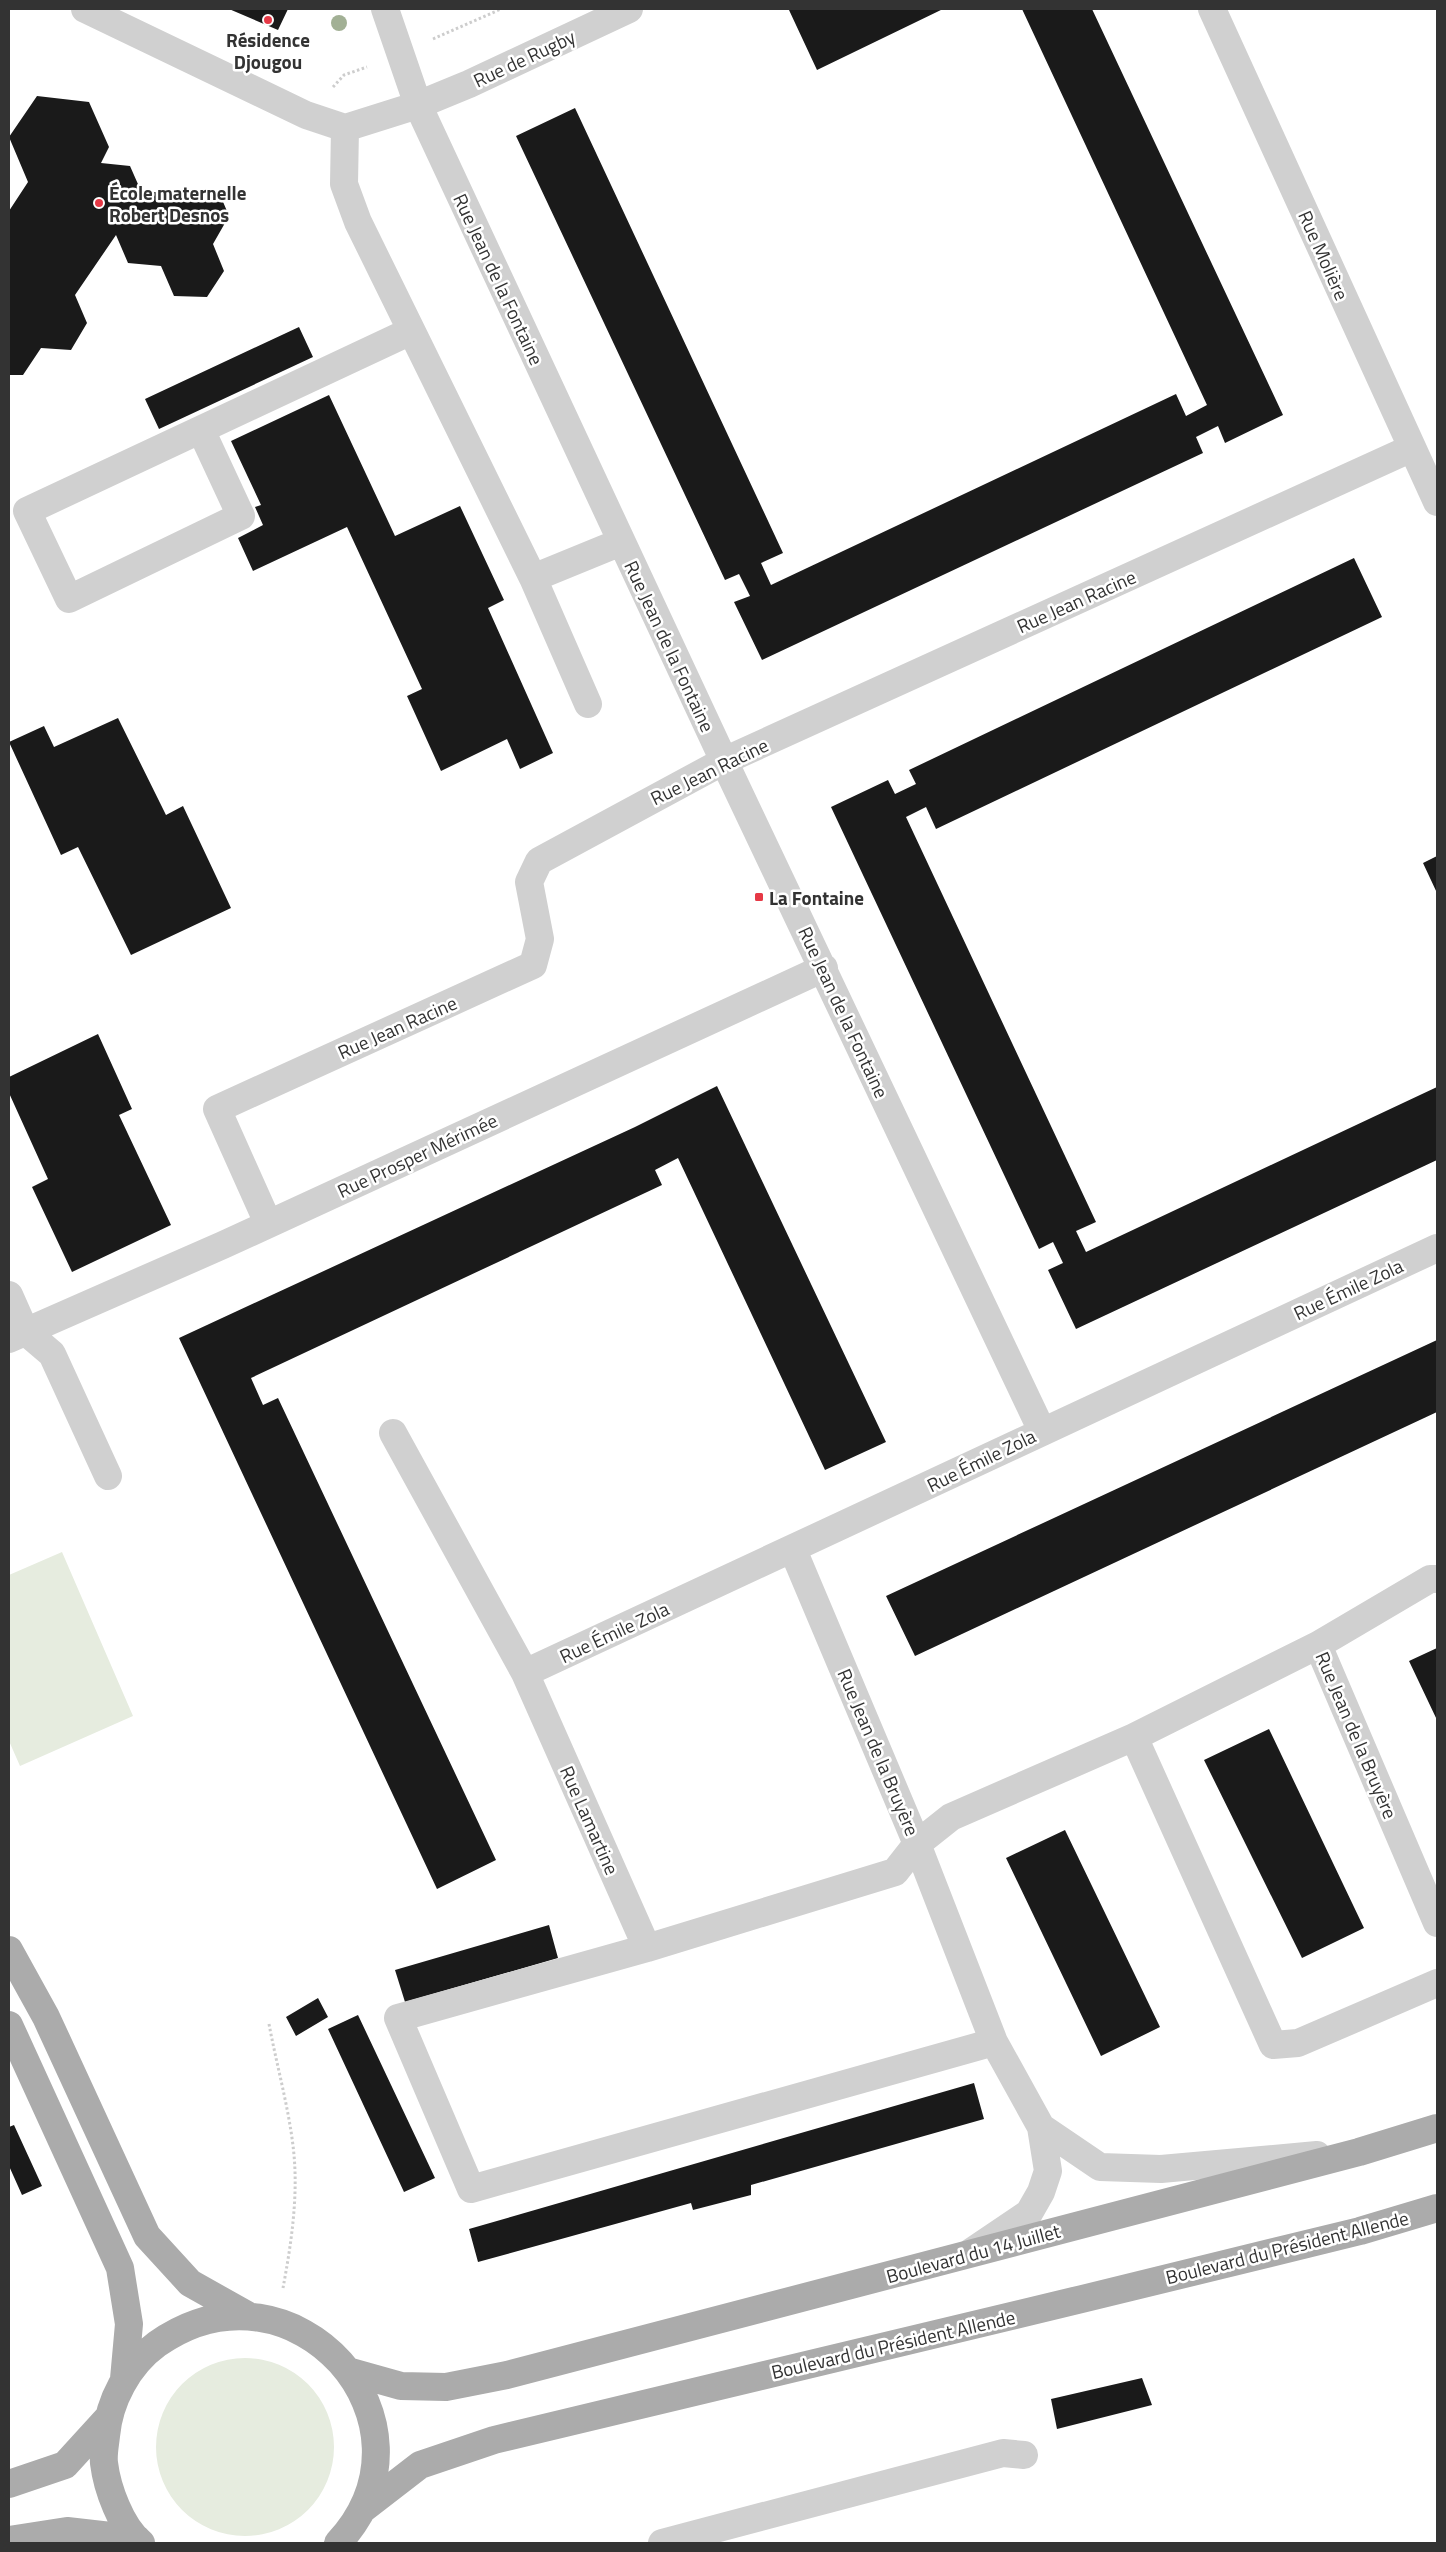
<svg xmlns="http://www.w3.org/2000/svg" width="1446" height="2552" viewBox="0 0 1446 2552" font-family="'Titillium Web',sans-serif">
<rect width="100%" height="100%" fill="#fff"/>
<path fill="#e6ecdf" d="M62 1552 133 1716 20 1766 9 1741V1575Z
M156 2447a89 89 0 1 1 178 0a89 89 0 1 1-178 0Z"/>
<path fill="#1a1a1a" d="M229 9H288L278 30Z
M792 9H943L817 70 789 10Z
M1022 9H1092L1283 415 1225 443 1218 426 1196 437 1203 453 762 660 734 602 750 596 739 574 725 580 516 136 575 108 783 553 761 563 771 585 1176 394 1186 416 1207 405Z
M37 96 89 102 109 147 101 163 130 166 141 191 221 197 229 216 213 244 224 271 207 297 174 296 161 266 128 263 116 235 75 295 87 323 71 350 41 348 23 375H9V211L28 182 9 137Z
M299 327 313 357 159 429 145 399Z
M329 395 395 536 460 506 504 600 488 608 553 753 520 769 507 739 441 771 407 696 422 689 347 527 253 571 238 538 263 525 255 507 261 505 231 441Z
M1354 558 1382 617 936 829 926 807 906 817 1096 1222 1076 1231 1086 1252 1437 1087V1160L1076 1329 1048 1270 1063 1263 1053 1242 1039 1249 831 807 888 780 895 794 916 784 909 770Z
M118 718 166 815 183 806 231 908 131 955 78 847 61 855 9 742 44 726 54 747Z
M1437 856V893L1423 863Z
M98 1034 132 1109 119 1115 171 1225 72 1272 32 1187 48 1179 9 1093V1077Z
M717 1086 886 1442 825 1470 678 1158 655 1170 662 1185 251 1378 263 1405 278 1398 496 1860 437 1889 179 1338 635 1127Z
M1437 1340V1412L915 1656 886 1596Z
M1437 1648V1720L1409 1661Z
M1269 1729 1364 1928 1302 1958 1204 1760Z
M1065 1830 1160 2027 1101 2056 1006 1858Z
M549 1925 558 1958 405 2002 395 1970Z
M318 1998 328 2017 296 2036 286 2017Z
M358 2015 435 2178 404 2192 328 2029Z
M974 2083 984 2119 751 2185V2195L693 2210 691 2203 478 2262 469 2229Z
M14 2125 42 2186 22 2195 9 2166V2127Z
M1142 2378 1152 2405 1057 2429 1051 2399Z"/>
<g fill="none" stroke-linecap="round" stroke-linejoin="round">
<path stroke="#cdcdcd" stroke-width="3" stroke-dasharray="2.5 2.5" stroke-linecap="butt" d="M433 39 501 9
M333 87 344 75 367 67
M269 2024C277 2067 290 2112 294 2155 298 2199 291 2245 283 2288"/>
<path stroke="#d0d0d0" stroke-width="28" d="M85 9 306 115 345 128 418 105 469 84 629 9
M385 9 418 105 724 761 1042 1431
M1212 9 1437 502
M345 128 344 184 358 222 533 578 621 542
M201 430 241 516 69 599 27 511 411 331
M533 578 588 704
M268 1223 217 1109 533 965 540 939 529 882 539 861 724 761 1412 448
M9 1295 25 1331 52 1354 108 1476
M9 1339 223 1245 824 968
M393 1433 525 1673 647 1948
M793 1550 917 1844 951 1817 1134 1737
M1437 1579H1430L1318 1645 1437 1923
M1318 1645 1134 1737 1273 2045 1298 2043 1437 1983
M525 1673 1437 1248
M917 1844 994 2042 471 2189 398 2018 647 1948 895 1872Z
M1041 2127 1100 2167 1161 2169 1317 2155
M971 2252 1029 2213 1041 2192 1048 2171 1041 2127 994 2042
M662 2543 1003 2453 1024 2455"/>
<path stroke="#ababab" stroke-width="28" d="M9 1950 46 2017 147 2236 190 2283 247 2315
M9 2025 120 2268 129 2324 124 2379
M351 2372 401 2386 446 2387 507 2375 1359 2152 1437 2128
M9 2484 65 2465 107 2419
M363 2509 420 2465 494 2440 1082 2299 1360 2231 1437 2208
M9 2540 67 2531 137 2539
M141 2543C121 2527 107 2488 104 2463 103 2454 105 2445 106 2436 109 2401 128 2365 157 2344 294 2248 449 2423 338 2543"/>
</g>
<circle fill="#a2b095" cx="339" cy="23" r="8"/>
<g fill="#e63946" stroke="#fff" stroke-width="2">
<circle cx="268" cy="20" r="5"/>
<circle cx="99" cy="203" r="5"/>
<rect x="754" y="892" width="10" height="10" rx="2.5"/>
</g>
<g text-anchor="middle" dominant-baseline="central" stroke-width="5" stroke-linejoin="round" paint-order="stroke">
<g font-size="19" font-weight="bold" fill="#333" stroke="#fff" text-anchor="start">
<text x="268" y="39" text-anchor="middle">Résidence<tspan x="268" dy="22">Djougou</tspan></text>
<text x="109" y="192">École maternelle<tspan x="109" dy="22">Robert Desnos</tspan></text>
<text x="769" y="897">La Fontaine</text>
</g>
<g font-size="19" fill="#333" stroke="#fff">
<text transform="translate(524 58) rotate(-25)">Rue de Rugby</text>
<text transform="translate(1324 255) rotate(66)">Rue Molière</text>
<text transform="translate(499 279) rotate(65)">Rue Jean de la Fontaine</text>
<text transform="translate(1076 601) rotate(-24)">Rue Jean Racine</text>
<text transform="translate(670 646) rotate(65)">Rue Jean de la Fontaine</text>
<text transform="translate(709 771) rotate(-26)">Rue Jean Racine</text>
<text transform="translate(844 1012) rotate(65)">Rue Jean de la Fontaine</text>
<text transform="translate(397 1027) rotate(-24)">Rue Jean Racine</text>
<text transform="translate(417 1155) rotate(-25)">Rue Prosper Mérimée</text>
<text transform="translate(1348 1289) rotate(-25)">Rue Émile Zola</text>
<text transform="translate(981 1460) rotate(-26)">Rue Émile Zola</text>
<text transform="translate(614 1632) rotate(-25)">Rue Émile Zola</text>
<text transform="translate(1357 1735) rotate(67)">Rue Jean de la Bruyère</text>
<text transform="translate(879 1752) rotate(67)">Rue Jean de la Bruyère</text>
<text transform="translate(590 1820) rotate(66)">Rue Lamartine</text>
<text transform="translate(1287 2247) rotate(-14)">Boulevard du Président Allende</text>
<text transform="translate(973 2253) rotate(-15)">Boulevard du 14 Juillet</text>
<text transform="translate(893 2344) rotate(-13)">Boulevard du Président Allende</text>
</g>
</g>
<rect width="1446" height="2552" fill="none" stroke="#333333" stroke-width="20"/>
</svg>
